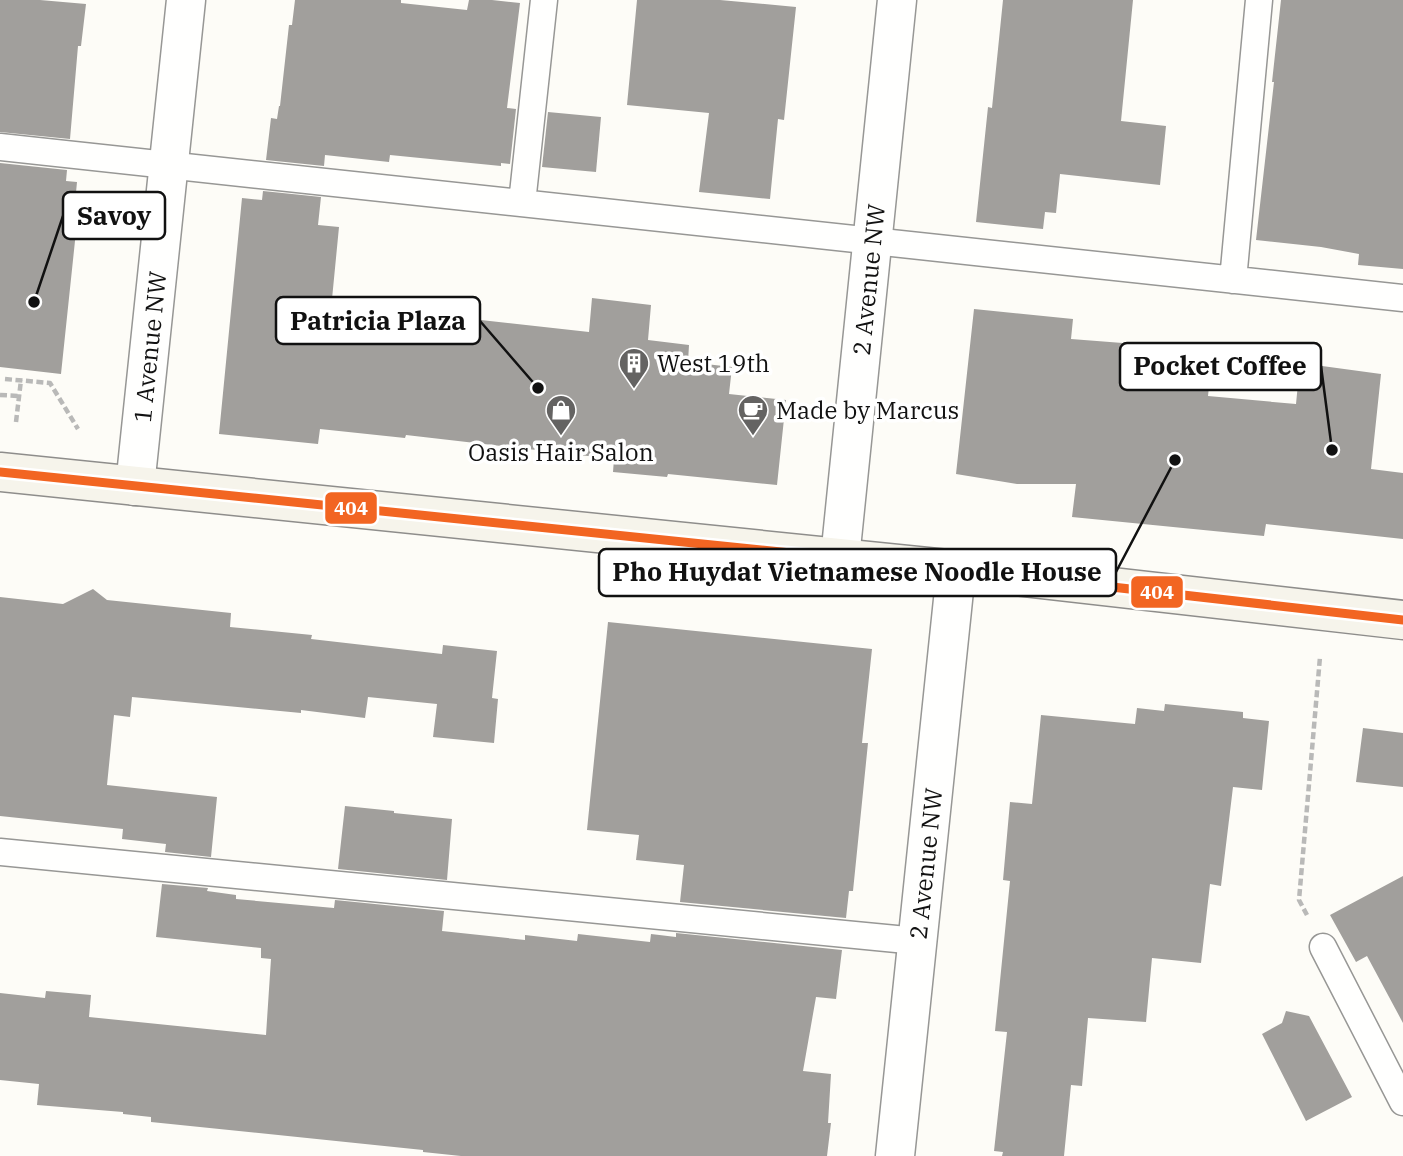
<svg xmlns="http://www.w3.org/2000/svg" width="1403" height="1156" viewBox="0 0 1403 1156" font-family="'IBM Plex Serif',serif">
<rect width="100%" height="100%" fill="#fdfcf7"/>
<path fill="#a19f9c" d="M0 0H40L86 4 81 46H78L70 139 0 132Z
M295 0H401V3L467 10 469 0H492L520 3 507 108 516 109 510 164 501 163V166L390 155 389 162 325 155 324 166 266 160 271 118 277 119 279 106H280L289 25H292Z
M637 0H720L796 7 784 120 778 119 770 199 699 192 709 113 627 105Z
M1003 0H1133L1121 121 1166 126 1160 185 1060 174 1056 213 1045 212 1043 229 976 222 988 107 992 108Z
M1281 0H1403V269L1358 265 1359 254 1321 247 1256 240 1274 82H1272Z
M548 112 601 117 596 172 542 167Z
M0 163 67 170 66 181 77 182 75 203H79L61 374 0 367Z
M263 191 321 197 318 225 339 227 332 299 418 308V313L589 332 592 298 651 305 648 340 689 345 688 362 732 367 729 394 786 400 777 485 668 474 667 477 613 472 614 459 406 435 405 438 320 429 318 444 219 434 242 198 262 200Z
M974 309 1073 319 1071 339 1213 350 1208 396 1296 404 1300 363 1381 374 1371 469 1403 473V539L1266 524 1264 536 1072 517 1076 484H1017L956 474Z
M93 589 107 600 231 613 230 627 312 635 311 639 442 654 443 645 497 651 492 698 498 699 494 743 433 737 437 704 368 697 365 718 301 710V713L132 697 130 717 114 715 107 785 217 797 211 857 165 852 166 844 122 839 123 829 0 816V597L63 604Z
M608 622 872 649 862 743H868L853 891H849L846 918 680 902 684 865 636 860 639 835 587 830Z
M1165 704 1243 712V718L1269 721 1262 790 1233 787 1221 886 1210 884 1201 963 1152 958 1146 1022 1088 1018 1082 1086 1071 1085 1064 1156H1002L1003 1152 994 1151 1007 1032 995 1031 1010 881 1003 880 1010 802 1032 804 1041 715 1135 724 1137 708 1164 711Z
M1363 728 1403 733V787L1356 782Z
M345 806 394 811V813L452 819 447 880 338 869Z
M1403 876V1023L1367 956 1356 962 1330 915Z
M162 884 208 888 207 891 236 895V899L334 908 335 900 444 911 442 931 525 940V935L577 941 578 934 650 942 651 934 676 937V933L842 950 836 999 816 997 803 1071 831 1074 828 1123H831L827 1156H461L423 1152V1150L151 1122V1117L123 1114V1112L37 1105 39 1084 0 1080V993L45 998 46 991 91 995 89 1017 266 1035 271 959 261 958V948L156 937Z
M1286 1011 1309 1016 1352 1097 1306 1121 1262 1034 1282 1023Z"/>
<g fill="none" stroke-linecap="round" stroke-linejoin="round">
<g stroke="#979795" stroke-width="29">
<path id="lane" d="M0 147 1403 298
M522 203 544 0
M1233 280 1259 0
M0 852 917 941
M1323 947 1403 1102"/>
</g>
<g stroke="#979795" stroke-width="41">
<g id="street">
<path id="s1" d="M135 486 186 0"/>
<path id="s2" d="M840 558 897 0"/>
<path id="s3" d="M895 1156 956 571"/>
</g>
</g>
<g stroke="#8e8d8b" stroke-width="41">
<path id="secondary" d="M0 472 1006 575 1403 620"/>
</g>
<path stroke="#b9b9b8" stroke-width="4.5" stroke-dasharray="7 3.5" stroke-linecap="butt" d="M5 379 50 383 78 429
M0 395 19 396
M16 422 21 380
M1307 915 1299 900 1320 657"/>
<use href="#lane" stroke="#fffffe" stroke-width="26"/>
<use href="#street" stroke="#fffffe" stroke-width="38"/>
<use href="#secondary" stroke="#f6f4eb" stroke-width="38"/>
<g stroke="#fff" stroke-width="14">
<path id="bus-1" d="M0 472 1006 575 1403 620"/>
</g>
<use href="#bus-1" stroke="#f26522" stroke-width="9"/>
</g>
<defs>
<g id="building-pin" transform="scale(1.575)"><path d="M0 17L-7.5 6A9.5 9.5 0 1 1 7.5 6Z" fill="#646362" stroke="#fff"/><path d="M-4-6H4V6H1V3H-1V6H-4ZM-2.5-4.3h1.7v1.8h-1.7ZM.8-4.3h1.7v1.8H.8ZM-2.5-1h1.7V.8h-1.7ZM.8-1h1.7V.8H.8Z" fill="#fff"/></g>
<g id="shop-pin" transform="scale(1.575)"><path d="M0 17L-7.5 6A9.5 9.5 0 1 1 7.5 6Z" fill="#646362" stroke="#fff"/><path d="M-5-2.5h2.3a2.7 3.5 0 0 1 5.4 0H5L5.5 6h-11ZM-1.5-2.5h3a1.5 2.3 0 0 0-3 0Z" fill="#fff"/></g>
<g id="cafe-pin" transform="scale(1.575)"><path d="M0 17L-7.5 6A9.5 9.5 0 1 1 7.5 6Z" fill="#646362" stroke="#fff"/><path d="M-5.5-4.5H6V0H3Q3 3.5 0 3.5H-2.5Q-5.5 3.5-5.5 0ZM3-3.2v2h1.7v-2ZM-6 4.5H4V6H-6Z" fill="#fff"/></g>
</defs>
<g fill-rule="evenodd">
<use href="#building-pin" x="634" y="363"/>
<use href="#shop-pin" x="561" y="410"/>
<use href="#cafe-pin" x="753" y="410"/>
</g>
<g text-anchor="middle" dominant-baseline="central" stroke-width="7" stroke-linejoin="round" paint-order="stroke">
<g font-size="24" fill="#111" stroke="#fff">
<text stroke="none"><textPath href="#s2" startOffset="280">2 Avenue NW</textPath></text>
<text stroke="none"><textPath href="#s1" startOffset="140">1 Avenue NW</textPath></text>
<text stroke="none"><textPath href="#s3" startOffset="294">2 Avenue NW</textPath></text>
</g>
<g font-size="24" fill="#111" stroke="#fff" text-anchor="start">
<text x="657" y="363">West 19th</text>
<text x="776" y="410">Made by Marcus</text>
<text x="561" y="452" text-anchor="middle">Oasis Hair Salon</text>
</g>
</g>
<path fill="none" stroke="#111" stroke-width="2.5" d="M34 302L63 216M538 388L480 321M1332 450L1321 366M1175 460L1116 572"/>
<g fill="#111" stroke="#fff" stroke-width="2.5">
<circle cx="34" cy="302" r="7"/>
<circle cx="538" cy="388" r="7"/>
<circle cx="1332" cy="450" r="7"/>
<circle cx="1175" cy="460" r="7"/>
</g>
<g fill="#fff" stroke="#111" stroke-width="2.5">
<rect x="63" y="192" width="102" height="47" rx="7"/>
<rect x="276" y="297" width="204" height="47" rx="7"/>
<rect x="1120" y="343" width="201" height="47" rx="7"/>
<rect x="599" y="549" width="517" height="47" rx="7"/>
</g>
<g font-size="26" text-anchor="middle" font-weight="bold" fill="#111">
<text x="114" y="225">Savoy</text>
<text x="378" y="330">Patricia Plaza</text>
<text x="1220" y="375">Pocket Coffee</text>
<text x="857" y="581">Pho Huydat Vietnamese Noodle House</text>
</g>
<g stroke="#fff" stroke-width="2.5">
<rect x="324" y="491" width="54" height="34" rx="7" fill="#f26522"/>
<rect x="1130" y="575" width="54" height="34" rx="7" fill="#f26522"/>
</g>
<g font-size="19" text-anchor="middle" font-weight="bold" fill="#fff">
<text x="351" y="515">404</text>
<text x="1157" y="599">404</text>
</g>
</svg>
